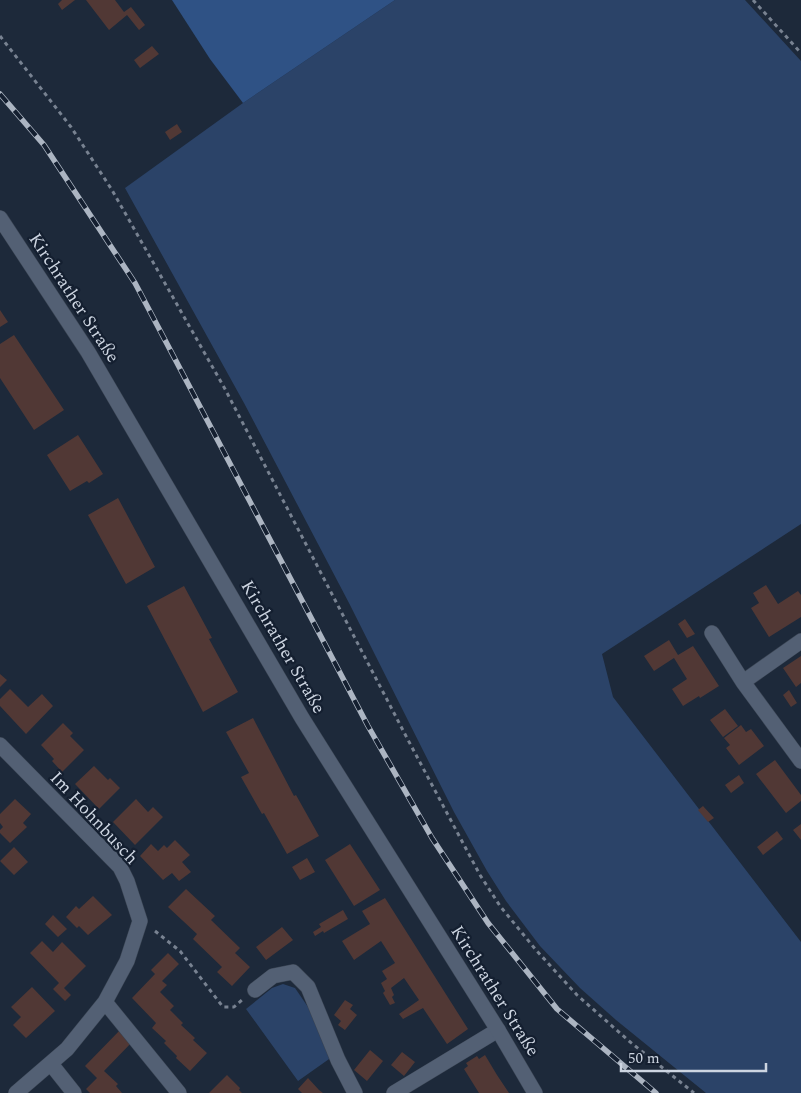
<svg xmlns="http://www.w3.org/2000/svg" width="801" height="1093" viewBox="0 0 801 1093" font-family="Spectral,serif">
<rect width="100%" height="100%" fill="#1d293a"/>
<path fill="#2b4368" d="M395 0H745L801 61V524L602 654 613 697 801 942V1093H706L616 1020 580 988 540 946 506 901 487 871 454 812 349 603 244 403 125 188 243 103Z
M283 984 295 988 339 1052 298 1081 246 1009 272 988Z"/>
<path fill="#2f5285" d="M172 0H395L243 103 210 59Z"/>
<path fill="#513835" d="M62 0H75L62 10 58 4Z
M86 0H115L124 12 131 7 145 25 139 30 127 15 109 30Z
M152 46 159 54 140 68 134 60Z
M177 124 182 132 170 140 165 132Z
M0 310 8 322 0 327Z
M14 335 64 410 34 430 0 378V344Z
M78 435 103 474 89 483 87 481 70 491 47 455Z
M118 498 155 567 126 584 88 515Z
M766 585 778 604 798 591 801 595V617L769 637 751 608 759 603 753 593Z
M184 586 212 638 209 639 238 692 203 712 147 606Z
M685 619 695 634 687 638 678 624Z
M669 640 678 655 693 646 719 686 700 698 699 696 683 706 672 689 687 679 674 658 654 671 644 656Z
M801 656V683L796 687 783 668Z
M0 674 7 680 0 687Z
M10 689 28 707 42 694 53 706 26 734 0 706V699Z
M789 690 797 703 791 707 783 695Z
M725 709 738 726 723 737 710 720Z
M253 718 294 796 296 795 319 836 287 854 264 813 262 814 241 777 249 773 226 732Z
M63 723 73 733 70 736 84 750 62 772 52 761 54 759 41 745Z
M741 725 746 732 751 729 764 746 739 765 726 748 730 745 724 738Z
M775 760 801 795V801L786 813 756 774Z
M94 766 108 780 110 778 120 788 99 809 75 784Z
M739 775 744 783 731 793 725 785Z
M15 799 31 814 23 823 27 827 10 843 0 833V830L3 827 0 823V814Z
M136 799 148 812 153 807 163 817 135 845 113 822Z
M703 806 714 818 708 822 698 810Z
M801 824V840L793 830Z
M777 831 783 839 763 855 757 847Z
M175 840 190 855 182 862 191 872 179 881 172 873 163 880 140 856 151 844 158 851 164 845 167 848Z
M350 844 380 890 354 906 325 860Z
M14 847 28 862 14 875 0 861Z
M307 858 315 872 300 880 292 867Z
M186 889 215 916 211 920 240 948 235 953 250 967 232 986 217 972 222 967 193 939 197 934 168 907Z
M93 896 112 915 88 935 79 926 77 928 66 917 76 906 79 909Z
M385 898 468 1029 447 1044 423 1008 403 1019 399 1014 419 1000 404 978 391 988 394 995 392 997 395 1003 390 1005 383 993 385 991 381 983 387 979 382 971 395 963 381 941 354 960 342 941 370 924 362 911Z
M343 910 348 919 324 933 323 931 315 936 313 932 321 927 319 924Z
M53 915 67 929 58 937 45 924Z
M282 927 293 940 266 960 256 947Z
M42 941 53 952 62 942 86 966 64 988 71 995 65 1001 53 989 59 983 30 953Z
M168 953 179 964 162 981 167 985 160 992 174 1006 170 1010 183 1023 181 1025 195 1038 193 1040 207 1053 190 1071 176 1058 177 1056 164 1043 166 1041 152 1028 156 1023 132 998 155 974 151 970Z
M32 987 55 1011 26 1038 13 1025 21 1017 11 1007Z
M345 1000 353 1005 350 1009 357 1015 345 1030 338 1025 341 1021 334 1015Z
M122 1028 134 1040 104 1071 118 1084 116 1086 122 1093H90L86 1089 97 1078 85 1066Z
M370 1050 383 1061 367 1081 354 1070Z
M402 1052 415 1062 404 1076 391 1065Z
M485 1055 497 1075 509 1093H479L464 1069 468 1066 466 1063 477 1056 479 1059Z
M227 1075 240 1088 239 1090 242 1093H209Z
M308 1078 319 1090 323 1093H302L298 1089Z"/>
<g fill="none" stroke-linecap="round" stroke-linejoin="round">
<g stroke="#3a4453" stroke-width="16">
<path id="minor" d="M712 633 743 682 801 761
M743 682 801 641
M0 745 120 867 127 881 140 921 127 961 105 1002 67 1049 16 1093
M255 990 273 976 293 972 308 987 338 1060 355 1093
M105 1002 179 1093
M51 1064 74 1093
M394 1093 498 1030"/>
</g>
<g stroke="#3a4453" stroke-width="16">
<path id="tertiary" d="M0 218 88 352 302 718 498 1030 535 1093"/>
</g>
<path stroke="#788291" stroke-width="3" stroke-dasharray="4 4" stroke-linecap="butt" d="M753 0 801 53
M0 36 71 127 112 190 225 389 407 738 480 875 500 906 536 950 577 995 629 1041 694 1093
M155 931 180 951 223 1007H234L243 999"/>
<use href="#minor" stroke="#536074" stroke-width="15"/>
<use href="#tertiary" stroke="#536074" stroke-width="15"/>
<g stroke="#acb5c2" stroke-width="5.5">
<path id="rail" d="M0 94 44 145 135 283 368 726 432 838 488 923 557 1009 656 1093"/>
</g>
<use href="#rail" stroke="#141f30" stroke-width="4" stroke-dasharray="11" stroke-linecap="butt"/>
</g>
<g text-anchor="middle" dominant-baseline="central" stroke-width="4.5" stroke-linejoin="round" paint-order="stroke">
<g font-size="18" fill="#cdd5e1" stroke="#141f30">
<text transform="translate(74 298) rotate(57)">Kirchrather Straße</text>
<text transform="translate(283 647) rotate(60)">Kirchrather Straße</text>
<text transform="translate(94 818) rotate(47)">Im Hohnbusch</text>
<text transform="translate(495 991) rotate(58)">Kirchrather Straße</text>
</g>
</g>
<path d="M621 1063v8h145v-8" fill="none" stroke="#cdd5e1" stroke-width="2.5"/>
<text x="628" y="1063" font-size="15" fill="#cdd5e1" stroke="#141f30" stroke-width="4" paint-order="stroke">50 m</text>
</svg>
